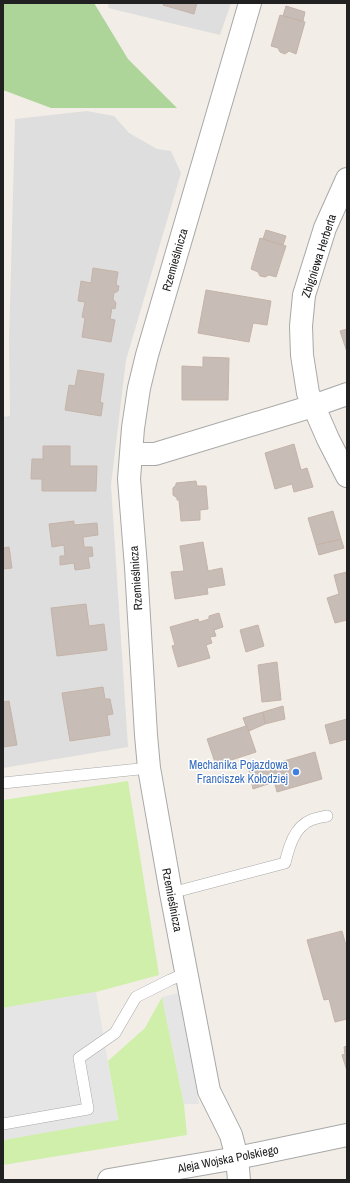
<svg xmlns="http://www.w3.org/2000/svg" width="350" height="1183" viewBox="0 0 350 1183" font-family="'Archivo Narrow',sans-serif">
<rect width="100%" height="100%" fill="#f2eee7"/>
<path fill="#dfdede" d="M109 3H231L220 35 108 8Z
M87 111 114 116 129 133 157 149 171 151 181 173 126 360 111 485 128 747 3 768V417L10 416 9 341 15 119Z"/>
<path fill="#cfefaa" d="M128 781 159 975 96 992 3 1008V800Z
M162 997 184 1104 187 1135 3 1165V1140L118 1119 108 1061 145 1028Z"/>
<path fill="#add499" d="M3 3H94L128 59 177 108H51L3 90Z"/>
<path fill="#e5e5e5" d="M96 992 118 1120 3 1140V1008Z
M178 993 199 1104H184L162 997Z"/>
<path fill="#c7bdb6" stroke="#c5b3a8" d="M164 3H197L194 14 163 5Z
M286 6 305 12 303 21 283 16Z
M280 15 305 22 296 54 289 51 285 54 280 52 278 48 271 46Z
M266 230 286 236 283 245 263 239Z
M260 238 286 246 276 277 269 275 265 277 260 276 258 272 251 269Z
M93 268 118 272 116 285 119 286 118 291 114 293 113 299 116 303 115 309 112 308 110 319 115 320 111 342 82 337 85 318 82 317 85 302 78 301 81 281 91 283Z
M206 290 271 301 267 325 253 323 249 342 198 333Z
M347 329V352L340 331Z
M203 357 229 358 228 400H182V366L203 367Z
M78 370 104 374 100 402 103 403 101 416 65 410 69 385 75 386Z
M294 444 301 470 307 468 313 487 294 492 292 484 275 489 265 453Z
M43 446H70V466H97L96 491H42V479H31L32 459H43Z
M196 481 197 486H206L208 509 200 510V520L181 521 179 500H177V498L173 495V488L176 485V483Z
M333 511 341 539 316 545 308 518Z
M74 521V525L97 523 98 535 83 537 84 547H92L93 556 88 557 90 568 75 570 74 563 60 565V556H65L64 545 52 547 49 524Z
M341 539 344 548 319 555 316 545Z
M203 542 208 571 222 568 225 585 207 588 208 594 175 599 171 572 184 571 180 546Z
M9 547 12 568 3 569V548Z
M347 572V620L335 623 327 598 339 594 334 575Z
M86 604 89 626 104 624 107 650 57 656 51 608Z
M219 613 223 627 214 630 216 636 210 637 212 643 206 645 210 658 178 667 172 646 175 645 170 627 198 619 199 622 209 619V616Z
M258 625 264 646 246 652 240 630Z
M277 662 281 700 262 702 258 665Z
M103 687 105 699H110L113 714 107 715 110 735 70 741 62 693Z
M9 701 17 745 3 747V702Z
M283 706 285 719 265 724 263 712Z
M263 712 265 724 249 731 247 726H246L243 718Z
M347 719V739L330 744 325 725Z
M246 726H247L256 752 216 765 207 739Z
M315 752 322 779 277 792 270 765Z
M270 765 274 782 253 789 249 771Z
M342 931 347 949V1019L335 1022 329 999 324 1000 307 940Z
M347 1046V1071L342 1055 345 1054 344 1047Z"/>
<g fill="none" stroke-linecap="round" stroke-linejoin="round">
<g stroke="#a8a8a8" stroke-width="12">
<path id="lane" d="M3 783 149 768
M171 893 285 863C289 847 294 827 311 820 316 818 322 817 327 816
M3 1124 88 1109 79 1058 115 1033 136 997 170 980 186 973"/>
</g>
<g stroke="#a8a8a8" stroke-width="24">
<path id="street" d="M347 179 325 228 304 295 301 326 302 355 308 393 328 439 347 476
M131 454H155L313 406 347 394
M109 1180 237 1158 347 1135
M239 1180 237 1158 231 1135 209 1091 171 893 149 768 146 735 136 567 129 479 133 428 139 388 147 355 250 3"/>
</g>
<use href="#lane" stroke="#fff" stroke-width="11"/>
<use href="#street" stroke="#fff" stroke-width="22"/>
</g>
<circle fill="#3f7fe0" stroke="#fff" stroke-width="1.5" cx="296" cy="772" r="4"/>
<g text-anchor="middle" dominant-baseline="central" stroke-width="3" stroke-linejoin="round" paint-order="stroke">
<g font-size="12" fill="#212121" stroke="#fff">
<text transform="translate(319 256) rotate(-72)">Zbigniewa Herberta</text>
<text transform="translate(175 260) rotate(-74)">Rzemieślnicza</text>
<text transform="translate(136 578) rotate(-94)">Rzemieślnicza</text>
<text transform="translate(172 900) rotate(79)">Rzemieślnicza</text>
<text transform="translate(228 1159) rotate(-11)">Aleja Wojska Polskiego</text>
</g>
<g font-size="12" fill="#366cbe" stroke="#fff" text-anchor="end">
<text x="288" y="765">Mechanika Pojazdowa<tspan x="288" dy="14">Franciszek Kołodziej</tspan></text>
</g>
</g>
<rect width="350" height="1183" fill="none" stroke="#212121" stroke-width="8"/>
</svg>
